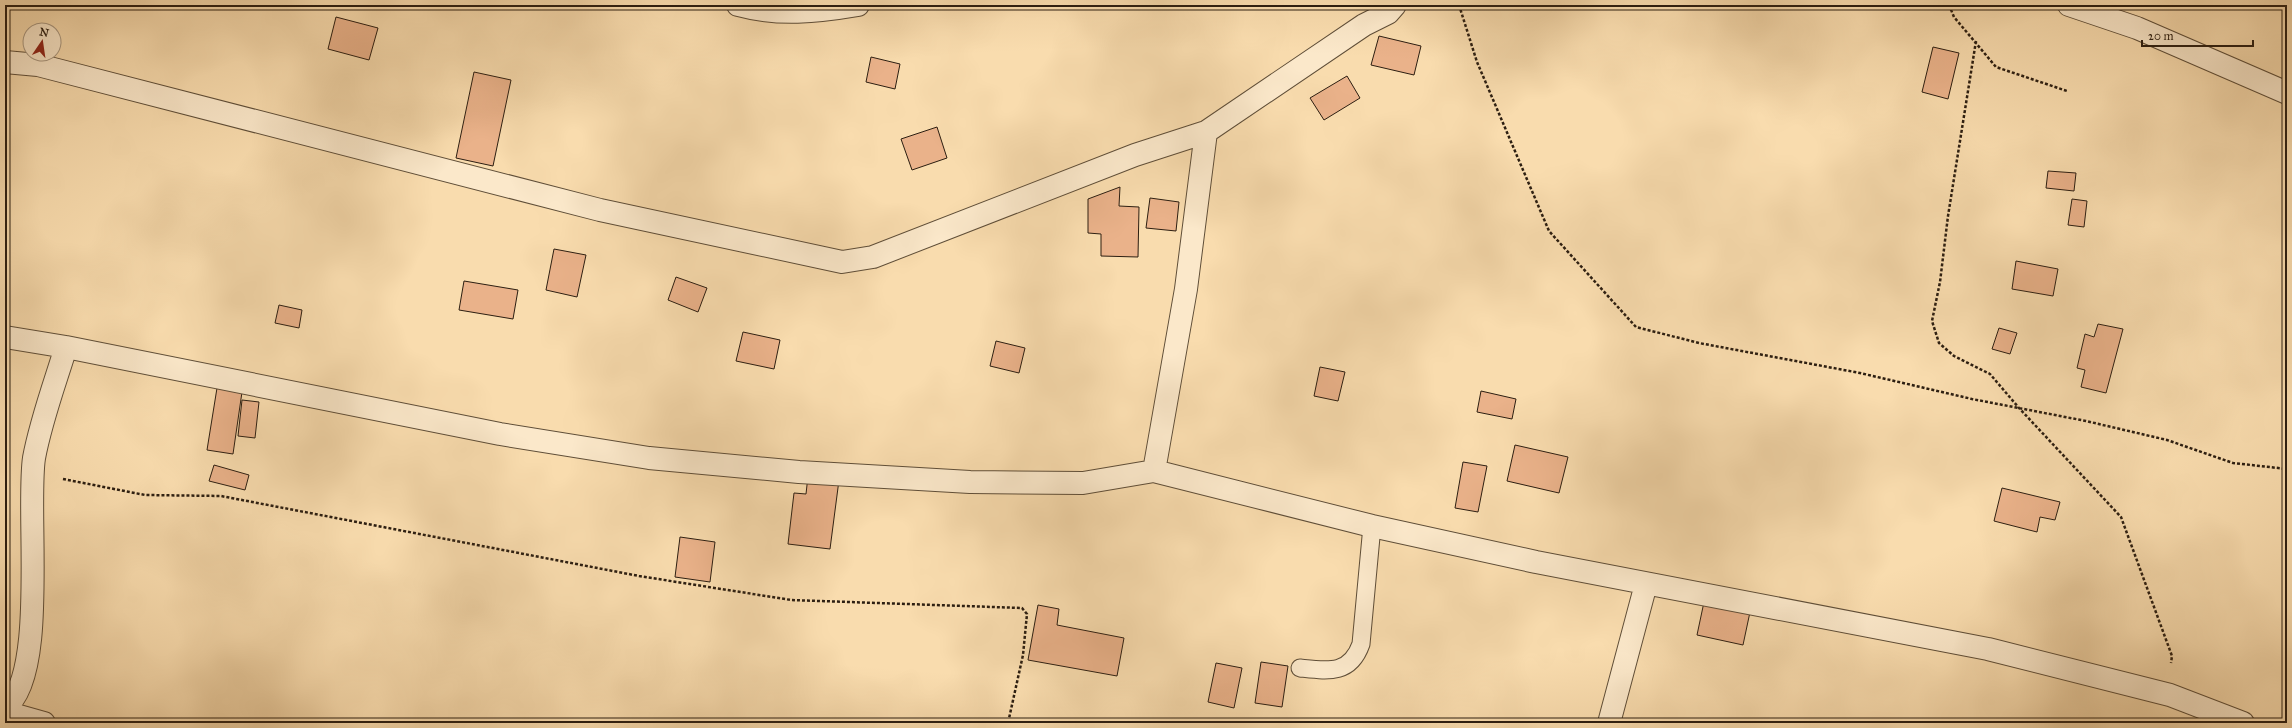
<svg xmlns="http://www.w3.org/2000/svg" width="2292" height="728" viewBox="0 0 2292 728" font-family="'IM FELL Great Primer',serif">
<rect width="100%" height="100%" fill="#f9dcae"/>
<filter id="stains"><feTurbulence type="fractalNoise" baseFrequency=".005" numOctaves="4"/><feColorMatrix values="0 0 0 0 .2 0 0 0 0 .09 0 0 0 0 .02 0 0 0 .5 -.17"/></filter>
<radialGradient id="worn" r=".72"><stop offset=".6" stop-color="#630" stop-opacity="0"/><stop offset="1" stop-color="#630" stop-opacity=".3"/></radialGradient>
<path fill="#eab28a" stroke="#2c1e11" d="M336 17 378 28 369 60 328 49Z
M1379 36 1421 46 1414 75 1371 65Z
M1933 47 1959 53 1948 99 1922 92Z
M871 57 900 64 895 89 866 82Z
M474 72 511 80 493 166 456 158Z
M1347 76 1360 98 1324 120 1310 98Z
M937 127 947 158 912 170 901 139Z
M2048 171 2076 173 2074 191 2046 188Z
M1120 187 1119 206 1139 207 1138 257 1101 256V234L1088 233V199Z
M1150 198 1179 202 1176 231 1146 228Z
M2072 199 2087 201 2084 227 2068 225Z
M554 249 586 255 577 297 546 290Z
M2016 261 2058 269 2053 296 2012 289Z
M676 277 707 288 698 312 668 300Z
M464 281 518 290 513 319 459 310Z
M279 305 302 310 299 328 275 323Z
M2098 324 2123 329 2106 393 2081 387 2085 370 2077 368 2085 334 2094 337Z
M1999 328 2017 333 2010 354 1992 349Z
M743 332 780 340 774 369 736 361Z
M996 341 1025 348 1019 373 990 366Z
M1320 367 1345 372 1338 401 1314 396Z
M217 388 242 392 233 454 207 450Z
M1481 391 1516 399 1512 419 1477 412Z
M242 400 259 402 255 438 238 436Z
M1515 445 1568 457 1559 493 1507 481Z
M1463 462 1487 466 1478 512 1455 508Z
M214 465 249 475 245 490 209 481Z
M808 476 839 480 830 549 788 544 794 493 806 494Z
M2002 488 2060 502 2055 520 2040 517 2037 532 1994 521Z
M680 537 715 542 710 582 675 577Z
M1704 602 1750 612 1743 645 1697 635Z
M1038 605 1059 609 1057 625 1124 638 1117 676 1028 660Z
M1261 662 1288 666 1282 707 1255 703Z
M1216 663 1242 668 1234 708 1208 702Z"/>
<g fill="none" stroke-linecap="round" stroke-linejoin="round">
<g stroke="#5f4e38" stroke-width="19">
<path id="lane" d="M1300 668C1328 671 1350 675 1361 644L1372 526"/>
</g>
<g stroke="#5f4e38" stroke-width="24">
<path id="street" d="M738 5C778 16 817 12 858 5
M1395 5 1388 13 1364 25 1206 132 1186 289 1154 471 1372 526 1536 562 1988 649 2170 695 2243 723
M2069 5 2137 28 2287 93
M5 62 38 65 600 210 842 262 873 257 1135 155 1206 132
M5 337 66 347 500 434 649 458 799 472 970 482 1083 483 1154 471
M5 707C48 678 26 510 34 458 41 420 55 383 66 347
M5 712 44 723
M1609 723 1646 584"/>
</g>
<path stroke="#2c1e11" stroke-width="2.5" stroke-dasharray="3 2" stroke-linecap="butt" d="M1459 5 1477 62 1549 231 1636 327 1699 343 1860 373 1972 399 2086 421 2167 440 2233 463 2287 469
M1949 5 1954 17 1996 67 2067 91
M1976 41 1948 216 1940 282 1932 321 1939 343 1954 356 1990 374 2019 408 2121 517 2172 656 2171 663
M63 479 145 495 221 496 639 576 791 600 1022 608 1027 614 1023 655 1008 723"/>
<use href="#lane" stroke="#fbe8ca" stroke-width="17"/>
<use href="#street" stroke="#fbe8ca" stroke-width="22"/>
</g>
<rect width="2292" height="728" fill="none" stroke="#f9dcae" stroke-width="20"/>
<rect x="6" y="6" width="2280" height="716" fill="none" stroke="#2c1e11" stroke-width="2"/>
<rect x="10" y="10" width="2272" height="708" fill="none" stroke="#2c1e11"/>
<g transform="translate(42 42) rotate(13)"><circle r="19" fill="#fbe8ca" stroke="#a89780"/>
<path d="M0-3L7 15L0 10L-7 15Z" fill="#8f2418"/>
<text y="-6" font-size="11" font-weight="bold" text-anchor="middle" fill="#2c1e11">N</text>
</g>
<path d="M2142 40v6h111v-6" fill="none" stroke="#2c1e11" stroke-width="2"/>
<text x="2148" y="40" font-size="12" fill="#2c1e11" stroke="#fbe8ca" stroke-width="3" paint-order="stroke">20 m</text>
<rect width="100%" height="100%" filter="url(#stains)"/>
<rect width="100%" height="100%" fill="url(#worn)"/>
</svg>
